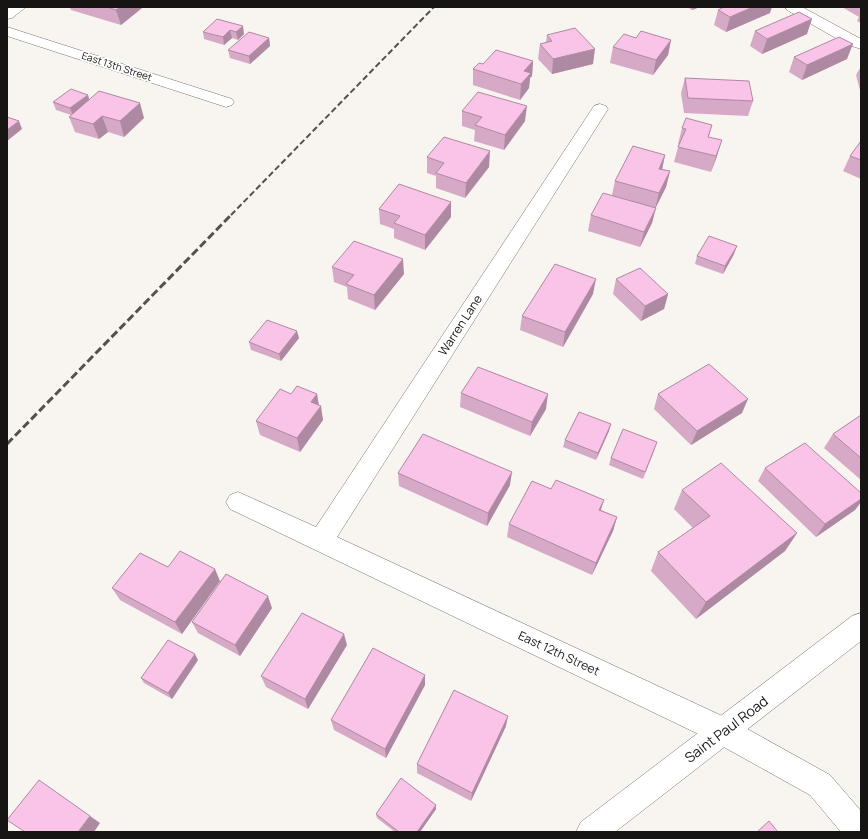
<svg xmlns="http://www.w3.org/2000/svg" width="868" height="839" viewBox="0 0 868 839" font-family="Manrope,sans-serif">
<rect width="100%" height="100%" fill="#f8f4ef"/>
<g fill="none" stroke-linecap="round" stroke-linejoin="round">
<g stroke="#787571" stroke-width="1">
<path id="minor" d="M9 7H26L12 18 7 19V9Z
M785 7H802L861 39V49L846 44 787 10Z
M7 27 232 99 234 102 232 105 226 107 220 105 7 36Z
M600 104 606 106 608 109 337 537 733 721 830 775 861 811V832H841L810 795 713 741 230 509 226 502 230 495 238 492 316 527 592 109 594 106Z"/>
</g>
<g stroke="#787571" stroke-width="1">
<path id="major" d="M861 613V641L615 832H576L581 822 852 616Z"/>
</g>
<use href="#minor" fill="#fff" fill-rule="evenodd"/>
<use href="#major" fill="#fff" fill-rule="evenodd"/>
<path stroke="#53514e" stroke-width="2" stroke-dasharray="6 3" stroke-linecap="butt" d="M231 215 434 7"/>
<path stroke="#53514e" stroke-width="3" stroke-dasharray="8 3.5" stroke-linecap="butt" d="M7 444 232 214"/>
</g>
<path fill="#d6a9c7" d="M70 7H142V8L121 25 71 10Z
M687 7H700L692 10Z
M842 7H861V23L857 21 859 17Z
M718 10 770 13 726 32 714 25Z
M217 19 244 34 238 40 232 38 224 45 204 39 203 32Z
M755 31 807 34 762 54 750 46Z
M547 35 593 64 552 74 538 59 540 44 546 42Z
M269 38 270 46 250 64 230 58 228 50Z
M636 38 671 40 668 55 653 75 610 63 613 47Z
M794 57 847 59 802 80 789 72Z
M533 61 532 76 530 78 529 88 520 100 473 85V69L483 64Z
M860 68H861V94L856 75Z
M685 78 753 101 748 116 684 113 681 93Z
M88 95 89 99 144 118 124 137 108 132 99 139 75 132 69 117 71 115 56 110 53 102Z
M462 111 525 121 504 150 474 141 475 130 462 126Z
M682 128 709 137 717 156 711 172 674 162 679 144H678Z
M861 141V179L843 171 850 156Z
M665 155 662 169 670 171 666 187 655 209 652 223 640 247 588 231 591 215 612 195 615 181Z
M427 157 489 167 465 198 436 188V176L427 173Z
M379 209 451 217 425 250 394 238V229L380 224Z
M734 254 723 274 695 264 697 256Z
M332 267 404 274 375 310 348 299 347 287 334 282Z
M616 279 668 294 664 309 641 321 613 294Z
M593 294 563 347 520 330 522 316Z
M299 338 281 361 251 350 249 342Z
M461 393 546 409 530 436 460 407Z
M291 394H317L319 405 323 420 300 452 260 435 256 421Z
M658 394 742 413 691 445 654 409Z
M861 415V480L824 448 833 434Z
M609 431 596 460 563 447 565 440Z
M655 449 643 479 609 465 611 458Z
M765 468 861 493V502L855 510 816 537 758 481Z
M398 473 510 485 487 526 399 486Z
M682 490 797 533 785 551 696 619 651 571 658 552 693 528 674 509Z
M601 510 617 517 613 531 592 575 507 537 509 524Z
M168 567 220 581 182 634 120 600 112 588Z
M272 608 240 656 198 633 192 622Z
M347 645 308 709 266 687 261 676Z
M198 660 172 699 144 683 141 678Z
M425 685 386 758 334 730 331 720Z
M506 726 471 801 417 773V764Z
M436 805V809L420 832H395L377 818 376 814Z"/>
<path fill="#ae89a2" d="M120 7H142V8L121 25 116 10Z
M693 7H700L692 10Z
M753 7H772L770 13 726 32 730 17Z
M812 19 807 34 762 54 767 39Z
M243 26 244 34 238 40 236 32Z
M230 30 232 38 224 45 223 37Z
M269 38 270 46 250 64 249 56Z
M671 40 668 55 653 75 656 60Z
M853 44 847 59 802 80 807 65Z
M595 49 593 64 552 74 553 59Z
M533 61 532 76 530 78 529 88 520 100 521 84 524 71Z
M88 95 90 103 73 116 70 108Z
M140 103 144 118 124 137 120 121Z
M527 106 525 121 504 150 505 135Z
M102 116 108 132 99 139 93 124Z
M19 121 22 129 7 141V130Z
M712 125 708 140V137Z
M722 140 717 156 711 172 716 156Z
M490 151 489 167 465 198 466 183Z
M665 155 662 170 659 169Z
M670 171 666 187 655 209 659 193Z
M451 202V217L425 250V235Z
M656 208 652 223 640 247 644 232Z
M737 246 734 254 723 274 725 266Z
M403 259 404 274 375 310 374 295Z
M596 279 593 294 563 347 565 332Z
M668 294 664 309 641 321 645 306Z
M297 331 299 338 281 361 279 354Z
M317 394 319 408 321 406 323 420 300 452 297 438 311 402Z
M548 394 546 409 530 436 532 422Z
M748 399 742 413 691 445 697 431Z
M611 424 609 431 596 460 598 453Z
M512 472 510 485 487 526 488 513Z
M861 499V502L855 510 816 537 825 524Z
M604 500 600 513 599 510Z
M617 517 613 531 592 575 596 563Z
M797 533 785 551 696 619 706 602Z
M215 569 220 581 182 634 175 622Z
M268 596 272 608 240 656 235 645Z
M344 634 347 645 308 709 305 699Z
M195 654 198 660 172 699 168 693Z
M425 675V685L386 758 385 749Z
M508 716 506 726 471 801 472 793Z
M436 805V809L420 832H417Z
M90 816 100 823 94 832H78Z"/>
<path fill="#f9c4e7" stroke="#ae89a2" d="M107 7H120L116 10Z
M724 7H753L730 17 718 10Z
M799 12 812 19 767 39 755 31Z
M217 19 243 26 236 32 230 30 223 37 203 32Z
M575 28 595 49 553 59 540 44 552 41 547 35Z
M641 31 671 40 656 60 613 47 624 34 636 38Z
M249 32 269 38 249 56 228 50Z
M839 37 853 44 807 65 794 57Z
M496 50 533 61 524 71 531 73 521 84 473 69 479 63 483 64Z
M685 78 749 81 753 101 688 98Z
M71 89 88 95 70 108 53 102Z
M99 91 140 103 120 121 102 116 93 124 69 117Z
M478 92 527 106 505 135 475 125 482 117 462 111Z
M7 117 19 121 7 130Z
M686 118 712 125 708 137 722 140 716 156 678 147 686 129 682 128Z
M444 137 490 151 466 183 436 173 444 163 427 157Z
M861 141V160L850 156Z
M633 146 665 155 659 169 670 171 659 193 615 181Z
M399 184 451 202 425 235 394 223 400 216 379 209Z
M603 193 656 208 644 232 591 215Z
M709 236 737 246 725 266 697 256Z
M354 241 403 259 374 295 346 284 354 275 332 267Z
M555 264 596 279 565 332 522 316Z
M640 268 668 294 645 306 616 279Z
M267 320 297 331 279 354 249 342Z
M709 364 748 399 697 431 658 394Z
M478 367 548 394 532 422 461 393Z
M297 386 317 394 311 402 321 406 297 438 256 421 280 389 291 394Z
M579 412 611 424 598 453 565 440Z
M861 415V458L833 434Z
M623 429 657 442 645 472 611 458Z
M423 434 512 472 488 513 398 473Z
M805 443 861 493V499L825 524 765 468Z
M721 463 797 533 706 602 658 552 710 516 682 490Z
M556 480 604 500 599 510 617 517 596 563 509 524 532 481 551 489Z
M180 551 215 569 175 622 112 588 140 553 168 567Z
M226 574 268 596 235 645 192 622Z
M302 613 344 634 305 699 261 676Z
M168 640 195 654 168 693 141 678Z
M373 648 425 675 385 749 331 720Z
M454 690 508 716 472 793 417 764Z
M401 778 436 805 417 832H399L376 814Z
M39 780 90 816 78 832H25L7 820Z
M769 821 778 832H757Z"/>
<g text-anchor="middle" dominant-baseline="central" stroke-width="3.5" stroke-linejoin="round" paint-order="stroke">
<g font-size="10" fill="#161513" stroke="#fff">
<text transform="translate(117 66) rotate(18)">East 13th Street</text>
</g>
<g font-size="12" fill="#161513" stroke="#fff">
<text transform="translate(460 325) rotate(-57)">Warren Lane</text>
<text transform="translate(559 653) rotate(25)">East 12th Street</text>
</g>
<g font-size="14" fill="#161513" stroke="#fff">
<text transform="translate(726 729) rotate(-37)">Saint Paul Road</text>
</g>
</g>
<rect width="868" height="839" fill="none" stroke="#161513" stroke-width="16"/>
</svg>
